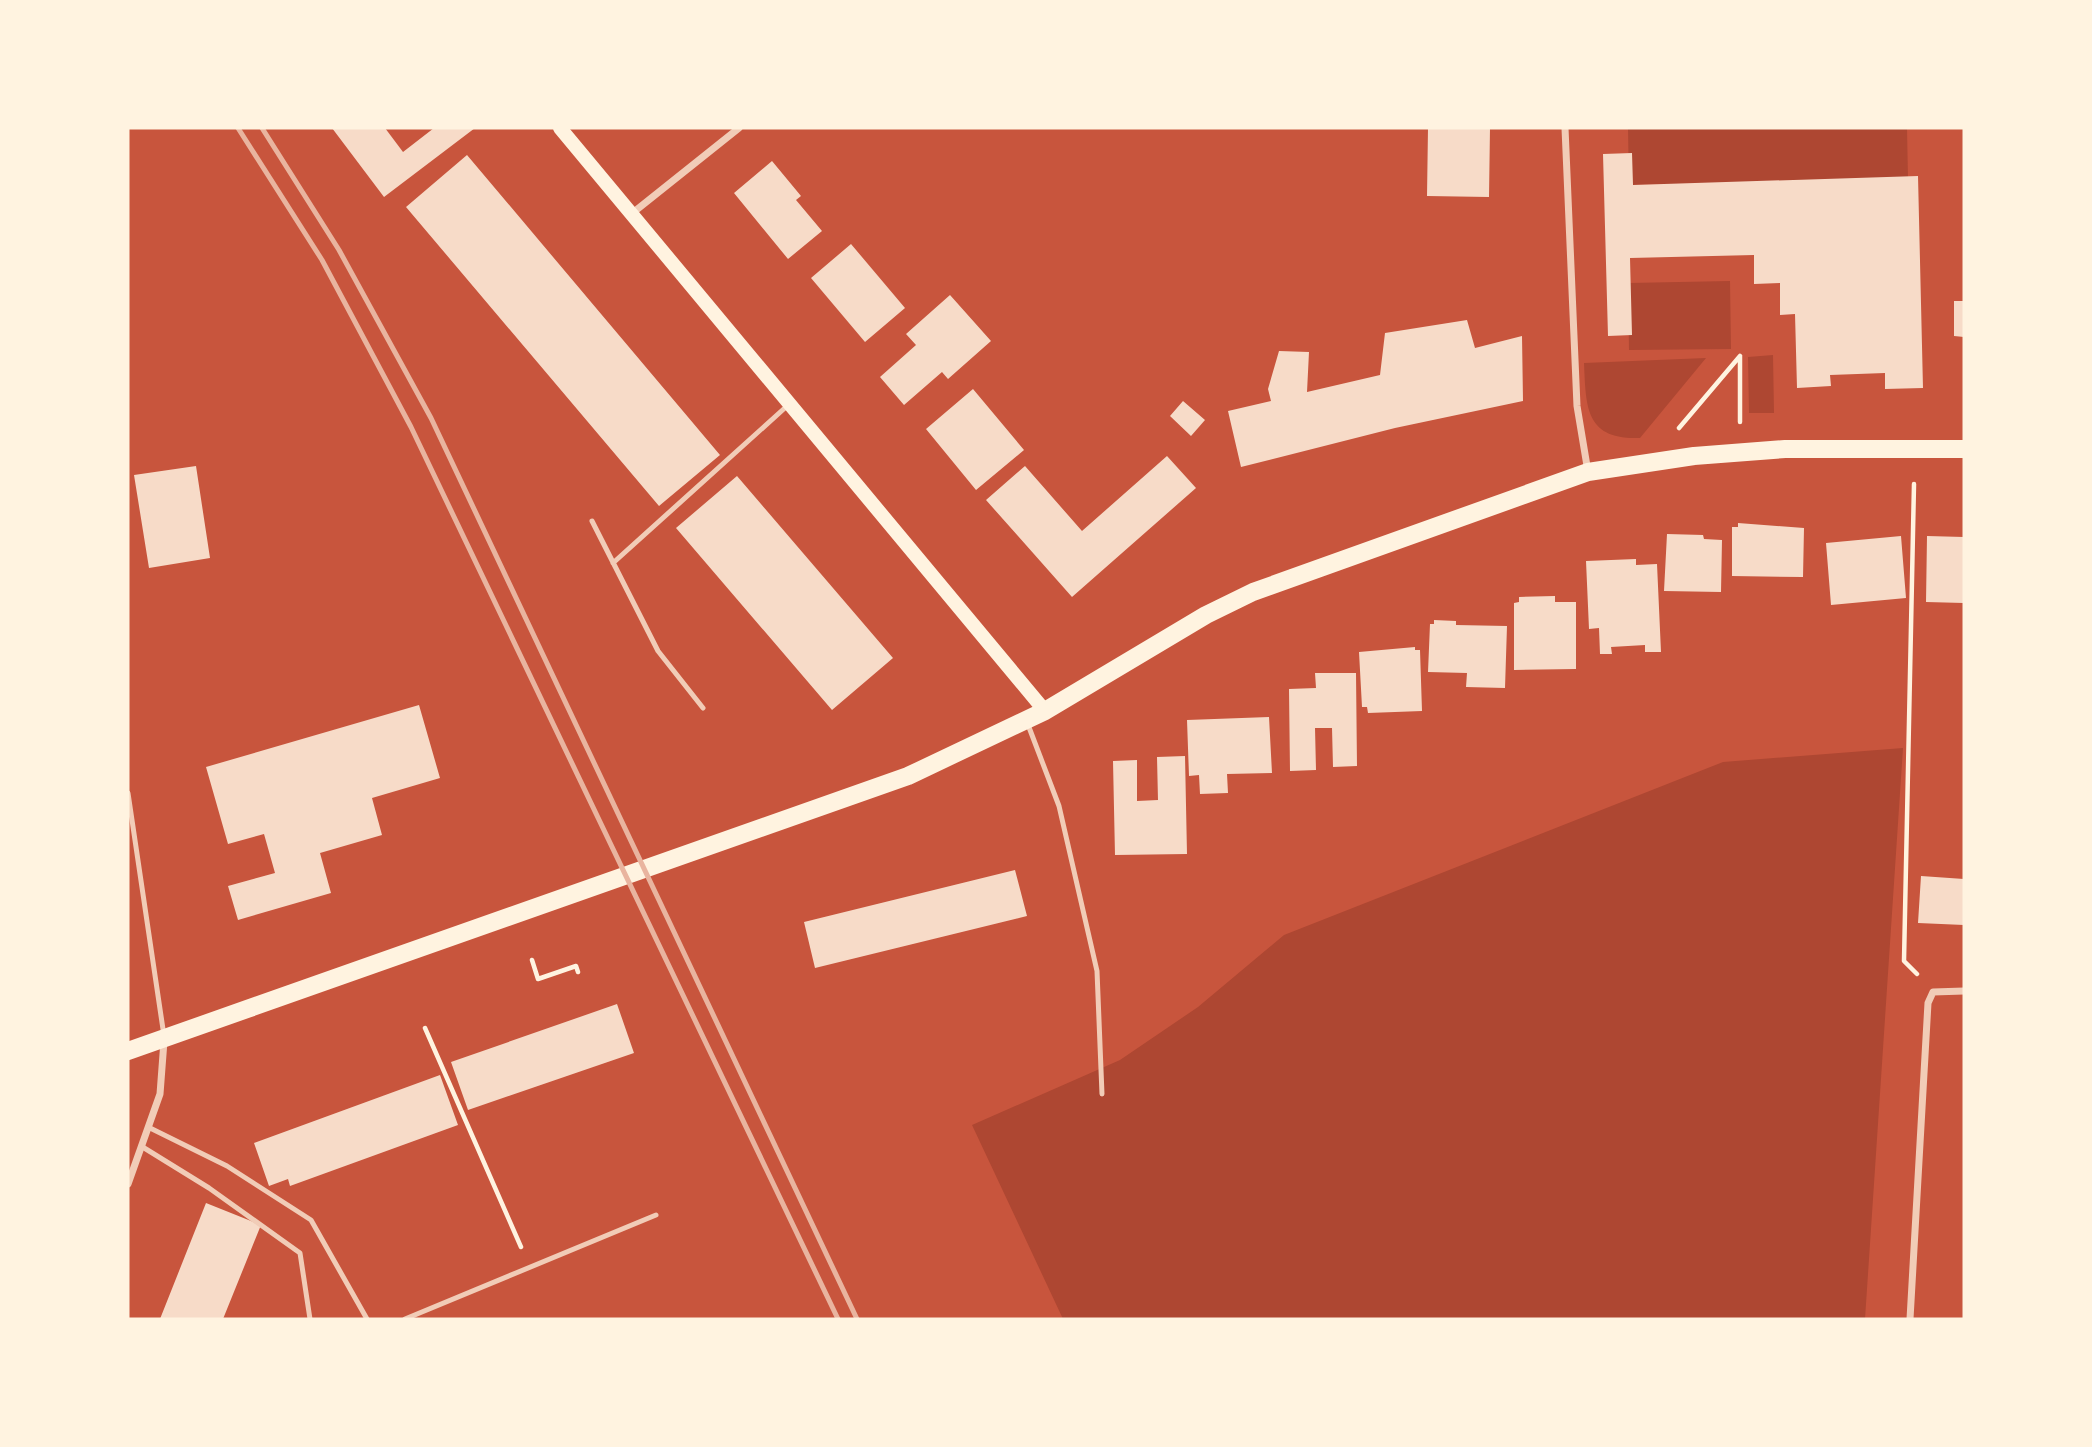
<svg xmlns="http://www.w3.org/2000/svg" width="2092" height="1447" viewBox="0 0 2092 1447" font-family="Arial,sans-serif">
<rect width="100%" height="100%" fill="#c8553d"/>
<path fill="#ae4732" d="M1628 128H1907L1908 179 1629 185Z
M1730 281 1731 349 1629 350 1628 283Z
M1773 355 1774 413H1749L1748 357Z
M1706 358 1640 438C1585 440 1586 407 1584 363Z
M1903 748 1865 1319H1063L972 1125 1120 1060 1198 1007 1284 935 1723 762Z"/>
<path fill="#f7dbc8" d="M332 128H385L403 152 434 128H475L384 197Z
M1428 128H1490L1489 197 1427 196Z
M1632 153 1633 185 1918 176 1923 388 1885 389V373L1830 375 1831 386 1797 388 1795 314 1780 315V283L1754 284V255L1630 258 1632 335 1608 336 1603 154Z
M467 155 720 455 659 506 406 207Z
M772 161 801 196 796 200 822 231 788 259 734 193Z
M851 244 905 308 865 342 811 278Z
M950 295 991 341 948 379 942 372 904 405 880 377 916 345 906 334Z
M1954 301H1964V337L1954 336Z
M1467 320 1475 348 1522 336 1523 401 1395 428 1241 467 1228 411 1271 401 1268 389 1279 351 1309 352 1307 392 1380 375 1385 333Z
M973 389 1024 450 976 490 926 429Z
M1183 401 1205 420 1191 436 1170 416Z
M1167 456 1196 488 1072 597 986 500 1025 466 1082 531Z
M196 466 210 558 149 568 134 475Z
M737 476 893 658 832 710 676 528Z
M1738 523 1804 528 1803 577 1732 576V527H1738Z
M1667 534 1703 535 1704 539 1722 540 1721 592 1664 591Z
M1901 536 1906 598 1831 605 1826 543Z
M1927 536 1964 537V603L1926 602Z
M1636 559V565L1657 564 1661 652H1645V645L1611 647 1612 654H1600L1599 628 1589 629 1586 561Z
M1555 596V602H1576V669L1514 670V603L1519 602V597Z
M1434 620 1456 621V625L1507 626 1505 688 1466 687 1467 673 1428 672 1430 624H1434Z
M1415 647V650H1420L1422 711 1368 713 1367 707H1362L1359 652Z
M1315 673H1356L1357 766 1333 767 1332 728H1315L1316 770 1290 771 1289 689 1316 688Z
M419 705 440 778 372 798 382 835 320 853 331 893 238 920 228 886 275 873 264 834 228 844 206 767Z
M1269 717 1272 773 1227 774 1228 793 1200 794 1199 775 1189 776 1187 720Z
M1185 756 1187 854 1115 855 1113 761 1137 760V801L1158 800 1157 757Z
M1015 870 1027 916 815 968 804 922Z
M1921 876 1964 879V925L1918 923Z
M617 1004 634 1053 468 1110 451 1062Z
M440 1075 458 1125 290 1186 288 1179 269 1186 254 1143Z
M206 1203 261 1225 223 1319H160Z"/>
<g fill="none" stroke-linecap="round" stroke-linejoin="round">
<path stroke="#fff3e0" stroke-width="4.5" d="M1740 422V357
M1679 428 1740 356
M1914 484 1904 961 1917 974
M532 960 538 979 576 966 578 972
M425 1028 521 1247"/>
<path stroke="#f1ccb7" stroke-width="5" d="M592 521 658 651 703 708
M613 563 787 406
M1027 722 1059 806 1097 971 1102 1094
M128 793 164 1036
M148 1127 227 1166 311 1220 367 1319
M141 1146 209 1188 300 1253 310 1319
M405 1319 656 1215"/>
<path stroke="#f1ccb7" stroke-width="7" d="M1565 128 1577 406 1588 472
M630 215 739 128
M128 1184 160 1094 164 1041
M1910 1319 1928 1003 1933 992 1964 991"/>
<path stroke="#fff3e0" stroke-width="14" d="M560 128 1045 711"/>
<path stroke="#fff3e0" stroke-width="18" d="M128 1051 908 776 1045 711 1206 615 1253 592 1588 472 1694 456 1785 449H1964"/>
<path stroke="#e9b49f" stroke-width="5" d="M238 128 322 260 411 427 838 1319
M262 128 339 250 431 418 857 1319"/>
</g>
<rect width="2092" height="1447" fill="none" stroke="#fff3e0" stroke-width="259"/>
</svg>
